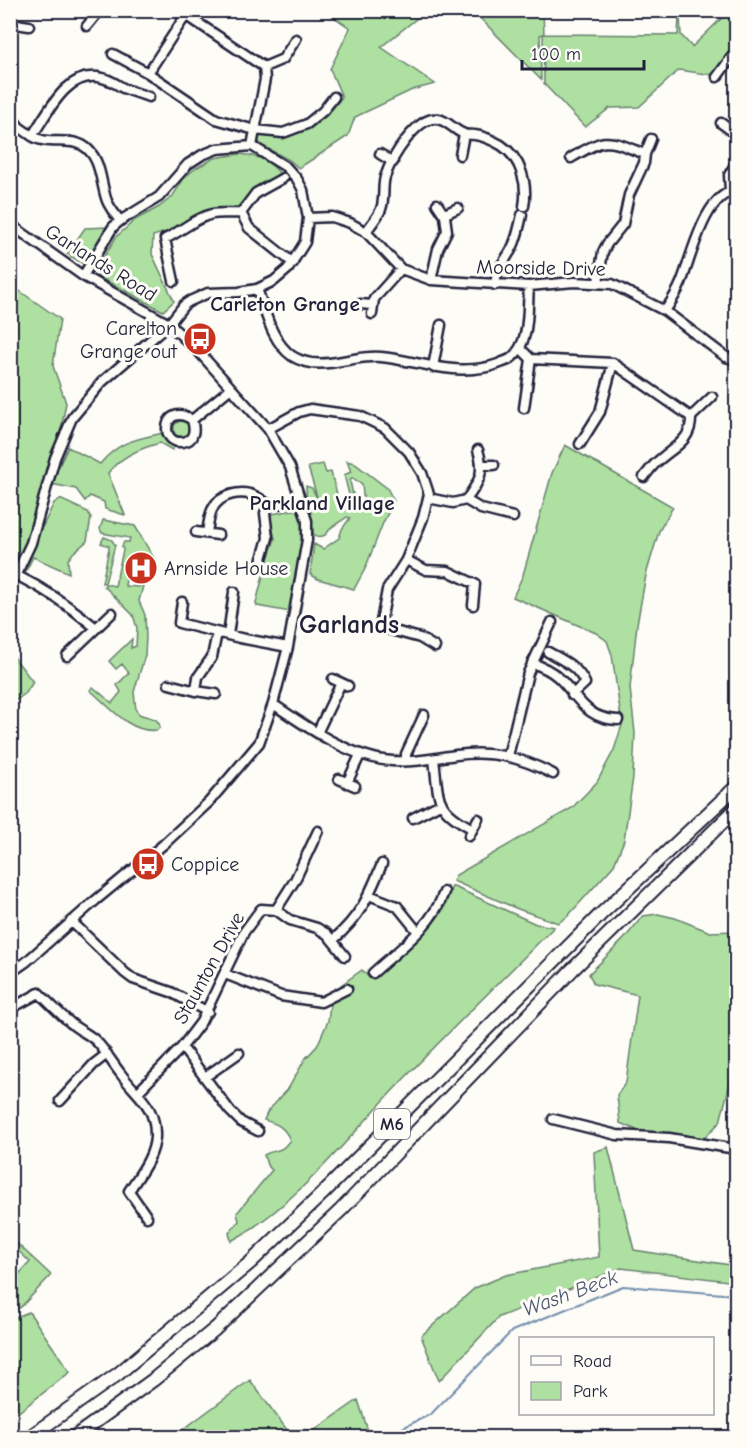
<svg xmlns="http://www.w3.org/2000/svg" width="747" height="1448" viewBox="0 0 747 1448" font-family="'Comic Neue',sans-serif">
<rect width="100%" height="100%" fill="#fdfcf7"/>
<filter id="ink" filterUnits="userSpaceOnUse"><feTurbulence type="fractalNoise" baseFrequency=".0167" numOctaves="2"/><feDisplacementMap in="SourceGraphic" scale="12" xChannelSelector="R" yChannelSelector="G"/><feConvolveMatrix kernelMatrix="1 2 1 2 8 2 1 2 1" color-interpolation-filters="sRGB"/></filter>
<g filter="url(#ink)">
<path fill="#aee0a1" stroke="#68816e" stroke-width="1.5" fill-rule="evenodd" d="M531 10 539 11 543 13 544 34 678 35 679 17 680 16 681 35 692 47 729 11H736V45L713 75 679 70 639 107 610 108 585 127 544 84 543 34 540 35 541 80 473 11Z
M325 11H426L381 47 435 84 412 90 355 117 348 136 299 168 289 160 261 145 258 141 260 133C298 139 319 128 342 97L330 69 350 28Z
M240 154C260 156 269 160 282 176L255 190 234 210 153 236 152 254 174 301 163 311 97 276V269L116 237 135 220 159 207 172 197 185 177 196 168 214 158Z
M107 227 85 265 67 254 85 228Z
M11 285 60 319 53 366 66 403 51 483 68 447 100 464C119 441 136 439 163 433L173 447 172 450 160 443C141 448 120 457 108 473L125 515 105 509 104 502 90 496 85 501 76 489 51 484 42 528 54 503 60 499 88 512 91 518 87 541 73 553 68 560 69 573 33 557 24 575 11 591Z
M183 419 190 421 191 440 176 438 174 434V425Z
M565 445 673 507 659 531 646 575 637 624 630 688 635 733 633 777 624 840 614 865 567 917 558 923 518 909 453 881 456 875 572 808 597 782 614 750 622 725 612 655 607 641 596 633 513 597 523 575 552 473Z
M347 461 354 463 387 488 394 501 383 523 365 569 354 589 318 579 310 574 314 544 323 549 339 538 342 529 350 518 347 517C342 521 335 524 331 528 329 530 327 534 325 535 304 546 307 497 306 486L312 488 318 500 308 467 323 464 326 473 331 472 340 505 351 502 344 475 351 472ZM352 478 362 484 364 507 355 504 350 481Z
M298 509C315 531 297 588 290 612L257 606 256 603 266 564 275 539 270 517 272 514Z
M103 520 135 526 155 560 154 563 148 561 146 557 138 555 136 560 129 558 125 586 139 587V585L143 586 139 601 145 615 146 637 145 655 134 692 136 710 139 714C147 718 158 716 160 727L157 730C130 734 109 706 90 690L93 687 112 703 121 692 117 685 129 673 122 664 116 669 109 661 132 639 131 648 136 646 137 628 133 615 104 586 106 584 115 586 123 550 122 546 124 542H129L130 538 102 533 100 529Z
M104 537 112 540 115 545 105 583H102L109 548V546L101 543Z
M10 652 33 682 26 693 11 704Z
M452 886 536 924 554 927C503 979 450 1030 400 1083 350 1135 295 1207 231 1241L229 1233 239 1221 237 1213 272 1170 267 1165 264 1155C276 1148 279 1155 290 1140 284 1126 277 1124 264 1120L268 1111 288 1089 305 1059 317 1046 328 1021 330 1004 341 985 362 970 370 979 436 919 444 909Z
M658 914 675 918 710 932 736 931V1060L720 1122 703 1139 641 1132 620 1123 617 1095 626 1082 638 995 594 984 589 974 624 939 643 916Z
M608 1147 634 1250 736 1266V1282L621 1268 499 1317 439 1381 421 1336 475 1288 506 1275 599 1257 594 1152Z
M10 1237 51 1275 21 1307 11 1311V1283L30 1262 11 1244Z
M29 1312 70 1372 11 1418V1319Z
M250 1380 287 1430H315L358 1400 370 1437H173Z"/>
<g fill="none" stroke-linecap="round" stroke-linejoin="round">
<path stroke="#748eac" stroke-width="2" d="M382 1438 431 1414 512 1331 623 1286 736 1295"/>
<g stroke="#22223b" stroke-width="13">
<path id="minor" d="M188 10 186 15 264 67 265 79 252 146
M10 23 29 26
M87 26 100 10
M113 54 148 73 216 119 255 130 283 133 307 124 323 111 334 97
M264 67 283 59 296 39
M148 73 186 15
M717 77 736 51
M10 115 19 127 32 136
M721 123 736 134
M380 154 393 162
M645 154 651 139
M460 155 464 134
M571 158C608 136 606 139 645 154L644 163 629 195 623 224 607 244 603 252 598 282
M730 191 729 175 736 163
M437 204 445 216
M241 213 256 193 283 178
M308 218 332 217 350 223 366 232 401 269 431 280 529 286 574 282 612 284 665 311 726 357 736 360
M120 221C115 214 110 208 107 201 100 183 102 156 82 145 66 137 48 146 32 136 48 113 67 69 102 78 109 79 116 84 123 88 131 91 140 94 149 97
M10 224 83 276 169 324 199 352 268 429 290 467 307 521V540L288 647 273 704 259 743 209 802 164 844 96 900 26 962 10 973
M366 232C371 224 378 217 381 209 385 199 382 187 385 177 391 159 417 115 438 119 448 121 453 129 462 133 466 136 470 134 475 135 483 136 494 141 501 145 521 158 528 184 524 206
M83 276 113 227 120 221 159 197 188 164 202 155 217 149 252 146 286 167 297 179 303 190 308 218 305 242 288 269 274 281 257 289 239 292 208 293 190 301 184 305 169 324 102 382 72 418 55 458 31 543 16 575C45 589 71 607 96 628
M431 280 438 249 447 231 445 216 447 213 458 208
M174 281 165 239C180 232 195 218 212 214 221 213 231 213 241 213L249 228 293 263
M495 285C497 267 500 269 508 255 516 244 519 228 522 215
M257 289C266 312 271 341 292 356 321 374 351 354 381 357 420 361 459 378 498 364 502 362 507 361 510 359 531 344 527 309 529 286
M360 304 372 305
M665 311C671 302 677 293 681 283 691 259 705 192 736 191
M372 314 374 299 401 269
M520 348 531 359 613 363 691 417C692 441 673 447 657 462 652 466 648 472 644 477
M433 367 441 325
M524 408 531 359
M691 417 712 397
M192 420C164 401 158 444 182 442 195 441 195 429 192 420L231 388
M268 429 299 412 310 409 360 416 385 428 409 452 422 473 429 494 423 518 406 560 387 590 380 627 420 638 435 647
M580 444 600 412 613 363
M483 465H494
M428 498 453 503 466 500C480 481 485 472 478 450
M466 500 481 509 513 517
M196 532 218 535
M207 533C208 526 209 517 212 510 219 494 242 489 257 497 261 499 265 502 269 505L301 501
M406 560 426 570 448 571 475 584 473 605
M261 562 268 538 265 513 269 505
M182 602 179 623 240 638 288 647
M228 635 234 592
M548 652C564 661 577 666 585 683L572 695
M67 656 112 613
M532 663C541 666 550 670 558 677 579 697 585 719 618 720
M333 679 348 686
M169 684 196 691
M216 694 196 691 198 677 212 657 217 633
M273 704C307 727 350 758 392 761 413 763 434 758 456 755 492 750 520 757 553 774
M318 731 341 683
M508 756 528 673 552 622
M434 759C439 799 434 809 473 829
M406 761V754L424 715
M339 779 355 786
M347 783 360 755
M413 818 440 804
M469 836 478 819
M369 895 397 906 418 932
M276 910 290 920 317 928 327 934 345 956
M71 921 125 973 133 979 171 992 208 1012
M333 940C360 917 369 896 382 864
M373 973C399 949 432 927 444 892
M225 974 281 996 321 1002 347 989
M10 1009 39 993C50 1004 61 1015 73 1025 80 1031 89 1034 96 1041 106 1051 112 1063 121 1074 138 1097 156 1105 155 1137 154 1157 139 1175 129 1191L147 1217
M182 1047 230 1111 241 1122 258 1131
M205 1077 239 1053
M138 1092 182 1047 201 1022 244 932 261 909 276 910 295 880 318 831
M60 1101 94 1064 107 1054
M553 1119 617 1135 669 1138 736 1149"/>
</g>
<g stroke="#22223b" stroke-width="16">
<path id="highway" d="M28 1438 118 1374 251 1262 322 1194 600 915 736 787
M73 1438 153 1380 215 1329 341 1210 572 970 736 809"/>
</g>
<use href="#minor" stroke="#fdfcf7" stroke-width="8"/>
<use href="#highway" stroke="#fdfcf7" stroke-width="12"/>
</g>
</g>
<defs>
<g id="bus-disc" transform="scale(1.725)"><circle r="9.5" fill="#c8321e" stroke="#fdfcf7"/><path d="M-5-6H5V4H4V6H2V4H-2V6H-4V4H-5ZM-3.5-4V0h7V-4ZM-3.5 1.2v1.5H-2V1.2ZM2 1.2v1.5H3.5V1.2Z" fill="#fff"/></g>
<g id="hospital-disc" transform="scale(1.725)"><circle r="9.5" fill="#c8321e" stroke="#fdfcf7"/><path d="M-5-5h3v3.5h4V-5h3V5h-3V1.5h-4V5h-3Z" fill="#fff"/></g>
</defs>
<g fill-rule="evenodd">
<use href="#bus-disc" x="200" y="339"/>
<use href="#hospital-disc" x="141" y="568"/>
<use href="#bus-disc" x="148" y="864"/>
</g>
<g text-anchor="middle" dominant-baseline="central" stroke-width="6" stroke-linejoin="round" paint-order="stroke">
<rect fill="#fdfcf7" stroke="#646373" stroke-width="1.5" x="374" y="1109" width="36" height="30" rx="4.5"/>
<g font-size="18" font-weight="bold" fill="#22223b">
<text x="392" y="1124">M6</text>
</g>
<g font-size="20" fill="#22223b" stroke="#fdfcf7">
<text transform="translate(101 263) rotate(32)">Garlands Road</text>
<text transform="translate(541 268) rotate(1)">Moorside Drive</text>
<text transform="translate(209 968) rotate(-61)">Staunton Drive</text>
</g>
<g font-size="20" fill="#22223b" stroke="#fdfcf7" text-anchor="start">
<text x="177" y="328" text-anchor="end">Carelton<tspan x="177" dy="23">Grange out</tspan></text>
<text x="164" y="568">Arnside House</text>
<text x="171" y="864">Coppice</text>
</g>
<g font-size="21" font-weight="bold" fill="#22223b" stroke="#fdfcf7">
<text x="285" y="304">Carleton Grange</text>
<text x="322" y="503">Parkland Village</text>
</g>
<g font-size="21" font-style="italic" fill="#4b5873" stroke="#fdfcf7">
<text transform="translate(570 1293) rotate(-20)">Wash Beck</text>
</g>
<g font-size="26" font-weight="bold" fill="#22223b" stroke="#fdfcf7">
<text x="349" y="625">Garlands</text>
</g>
</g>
<rect width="747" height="1448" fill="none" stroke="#fdfcf7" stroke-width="36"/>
<rect x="18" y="18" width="711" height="1412" fill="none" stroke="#22223b" stroke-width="2" filter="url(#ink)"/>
<rect x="519" y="1337" width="195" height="78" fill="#fdfcf7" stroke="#a5a5ac" stroke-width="1.5"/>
<rect x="531" y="1356" width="30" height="9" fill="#fdfcf7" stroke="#a5a5ac" stroke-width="1.5"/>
<text x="573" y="1367" font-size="18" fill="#22223b">Road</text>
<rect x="531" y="1382" width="30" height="18" fill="#aee0a1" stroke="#a5a5ac" stroke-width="1.5"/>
<text x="573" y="1397" font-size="18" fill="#22223b">Park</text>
<path d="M522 60v9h122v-9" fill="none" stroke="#22223b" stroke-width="3"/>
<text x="531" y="60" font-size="18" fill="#22223b" stroke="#fdfcf7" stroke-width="4.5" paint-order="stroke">100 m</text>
</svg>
